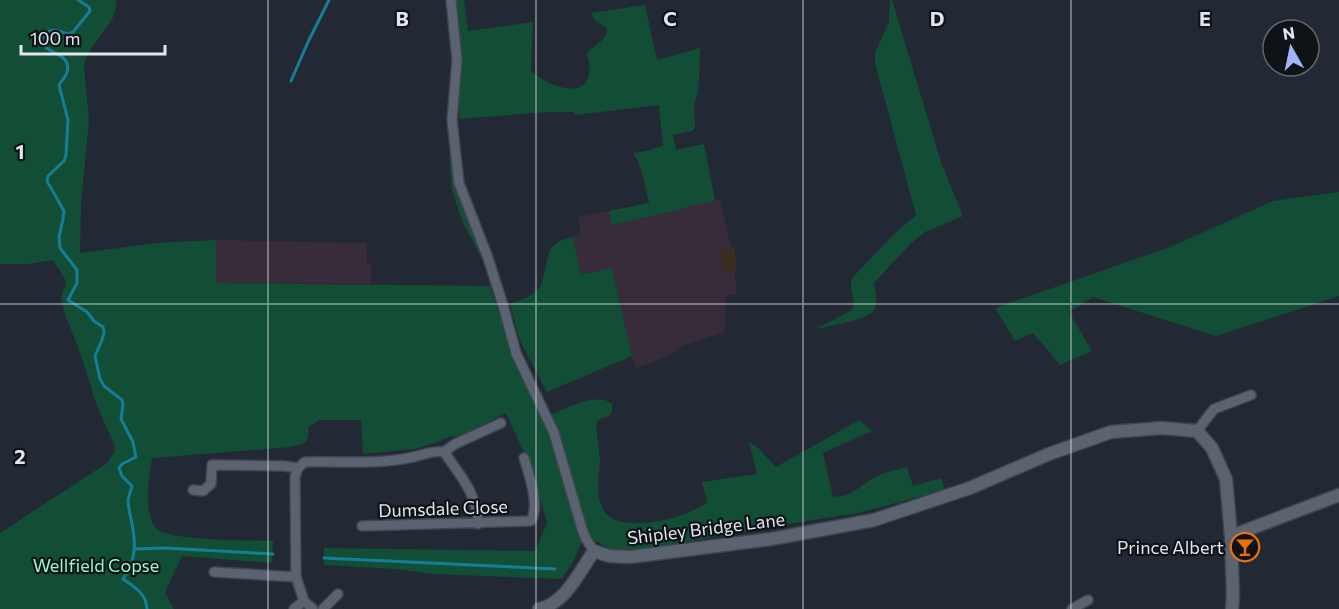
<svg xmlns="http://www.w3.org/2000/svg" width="1339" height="609" viewBox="0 0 1339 609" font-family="Commissioner,sans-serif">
<rect width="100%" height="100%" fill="#222935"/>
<path fill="#382b3a" d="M704 144 715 200H720L731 247H734L737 270 734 271 737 294 726 295 725 332 680 347 671 354 636 369 632 356 612 268 581 274 573 237 581 235 578 217 685 196Z
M216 240 366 243 367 263 371 264V284L215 283Z"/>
<path fill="#3c2d21" d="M734 247 737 270 723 272 720 249Z"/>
<path fill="#114e35" d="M0 0H116C116 5 116 10 114 15 106 33 88 45 84 66L89 121 81 203 80 253 157 243 216 240V283L490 286 510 347 542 419C557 412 598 390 612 404 615 421 601 414 597 423 595 427 600 453 600 460 599 476 595 496 604 511 616 531 663 522 682 515 691 512 699 507 707 503L702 482 757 474 749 442 758 448 776 467 859 420 872 431 823 453 833 497C856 495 857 487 875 477 885 472 896 470 907 467L913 486 941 478 945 490 858 513 762 528 627 553C622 552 617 552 613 550 600 545 596 536 581 543L573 562 562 579 432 574 397 569 324 565V548L535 551 547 523 533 472 506 413 457 437 451 436 436 443 414 449 363 454 361 420H320L308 427C309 444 306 443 291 447L152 458C149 478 143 509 155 527 165 542 253 540 273 541L272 563 182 556 165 592 174 609H0V533L107 463 115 451V446L97 406 80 352 64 312 61 297 66 284 65 279 53 260 28 264H0Z
M455 0H464L468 31 533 22 531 70C540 81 575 98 586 82 592 74 589 63 587 54 594 44 608 41 607 28L594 19 591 13 645 5 657 60 700 48 699 83 697 96 694 105 695 125 694 129 692 131 673 135 676 150 704 144 715 201 687 206V208L612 225 609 211 649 203C645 186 643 167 633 153L646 151 663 146 659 105 575 115 574 112H546L459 119 460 51Z
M890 0H892L941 162 963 216 925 232 911 243 874 283C875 291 878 300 875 308 871 320 829 326 816 329L852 310C857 299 847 289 853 277L894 234 916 215 875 63V53L889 22Z
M449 154C453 174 457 194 465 214 472 230 482 244 484 262L463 223 452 190Z
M1339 192V296L1216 336 1093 297 1069 312 1092 351 1060 365 1033 333 1015 341 995 308 1170 247 1273 201Z
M573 237 581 274 612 268 632 356 547 392 520 341 510 304C519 301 533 296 539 288 542 284 543 279 544 274 549 252 548 242 573 237Z"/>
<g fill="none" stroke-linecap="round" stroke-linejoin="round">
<path stroke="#167d96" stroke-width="3" d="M78 0 89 7 90 11 73 32 68 34C56 30 47 26 41 41 46 55 72 52 67 72 66 77 61 81 59 85L68 120 66 155 64 161 48 176 47 181 64 211 63 219 59 237 60 248 77 270V283L68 300 87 312 94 321 103 327 104 333 102 340 95 356 100 379 104 386 122 400 123 405 121 419 133 442 136 457 122 464 119 468 122 476 132 486C131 490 129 495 128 500 128 506 130 513 131 519 136 542 137 559 123 579 134 587 146 593 147 609
M291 81 308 42 329 0
M135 549 165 548 273 554
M324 558 555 569"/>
<g stroke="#3e454f" stroke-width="12">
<path id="minor" d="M451 0 457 60 452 120 459 183 488 258 503 305 516 353 554 433 582 529 586 539 594 551
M1197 431 1214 409 1251 395
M444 452C460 475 478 495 478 524
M298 468 305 462C341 461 377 465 413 457 423 455 434 450 444 452L455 444 501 423
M298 468 295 477 296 577 304 601 313 609
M193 490 203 491 211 484 212 465 284 466 298 468
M362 526 531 521C540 504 529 475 524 458
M214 572 296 577
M294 609 304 601
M323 609 338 594
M1072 609 1088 600"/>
</g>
<g stroke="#3e454f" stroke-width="15">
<path id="tertiary" d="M1231 536 1339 495
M539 609C565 604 580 571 594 551L609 556 630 557 771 539 874 520 970 488 1049 454 1111 432 1161 428 1197 431 1212 448 1226 479 1231 536 1233 595 1232 609"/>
</g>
<use href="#minor" stroke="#5b6371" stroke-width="9"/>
<use href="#tertiary" stroke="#5b6371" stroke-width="12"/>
</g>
<path fill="none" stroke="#e1e6ee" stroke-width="1.5" stroke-opacity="0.55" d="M268 0V609M536 0V609M803 0V609M1071 0V609M0 304H1339"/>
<defs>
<g id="bar-ring" transform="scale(1.5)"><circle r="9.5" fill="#0f1217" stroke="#e8710a" stroke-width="1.5"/><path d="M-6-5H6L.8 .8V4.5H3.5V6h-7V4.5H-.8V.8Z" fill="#e8710a"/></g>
</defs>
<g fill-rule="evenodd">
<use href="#bar-ring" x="1245" y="547"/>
</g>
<g text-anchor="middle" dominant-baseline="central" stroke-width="4.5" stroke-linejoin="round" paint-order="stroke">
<g font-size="18" fill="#e1e6ee" stroke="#0f1217">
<text transform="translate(443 508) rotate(-2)">Dumsdale Close</text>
<text transform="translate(706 528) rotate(-7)">Shipley Bridge Lane</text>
</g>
<g font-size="18" fill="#e1e6ee" stroke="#0f1217" text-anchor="end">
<text x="1224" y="547">Prince Albert</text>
</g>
<g font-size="18" fill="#90fcc8" stroke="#0f1217">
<text x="96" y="565">Wellfield Copse</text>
</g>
</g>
<g font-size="20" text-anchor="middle" font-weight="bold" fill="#e1e6ee" stroke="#0f1217" stroke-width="4.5" stroke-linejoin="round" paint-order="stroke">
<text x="402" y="26">B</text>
<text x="670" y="26">C</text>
<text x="937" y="26">D</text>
<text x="1205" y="26">E</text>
<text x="20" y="159">1</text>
<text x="20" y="464">2</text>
</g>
<g transform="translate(1291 48) rotate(351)"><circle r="28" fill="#0f1217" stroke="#63676d" stroke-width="1.5"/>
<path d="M0-4.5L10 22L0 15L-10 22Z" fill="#a1b3fd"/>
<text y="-9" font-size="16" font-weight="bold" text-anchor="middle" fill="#e1e6ee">N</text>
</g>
<path d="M21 45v9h144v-9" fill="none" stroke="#e1e6ee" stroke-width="3"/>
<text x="30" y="45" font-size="18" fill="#e1e6ee" stroke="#0f1217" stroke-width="4.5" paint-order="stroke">100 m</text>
</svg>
